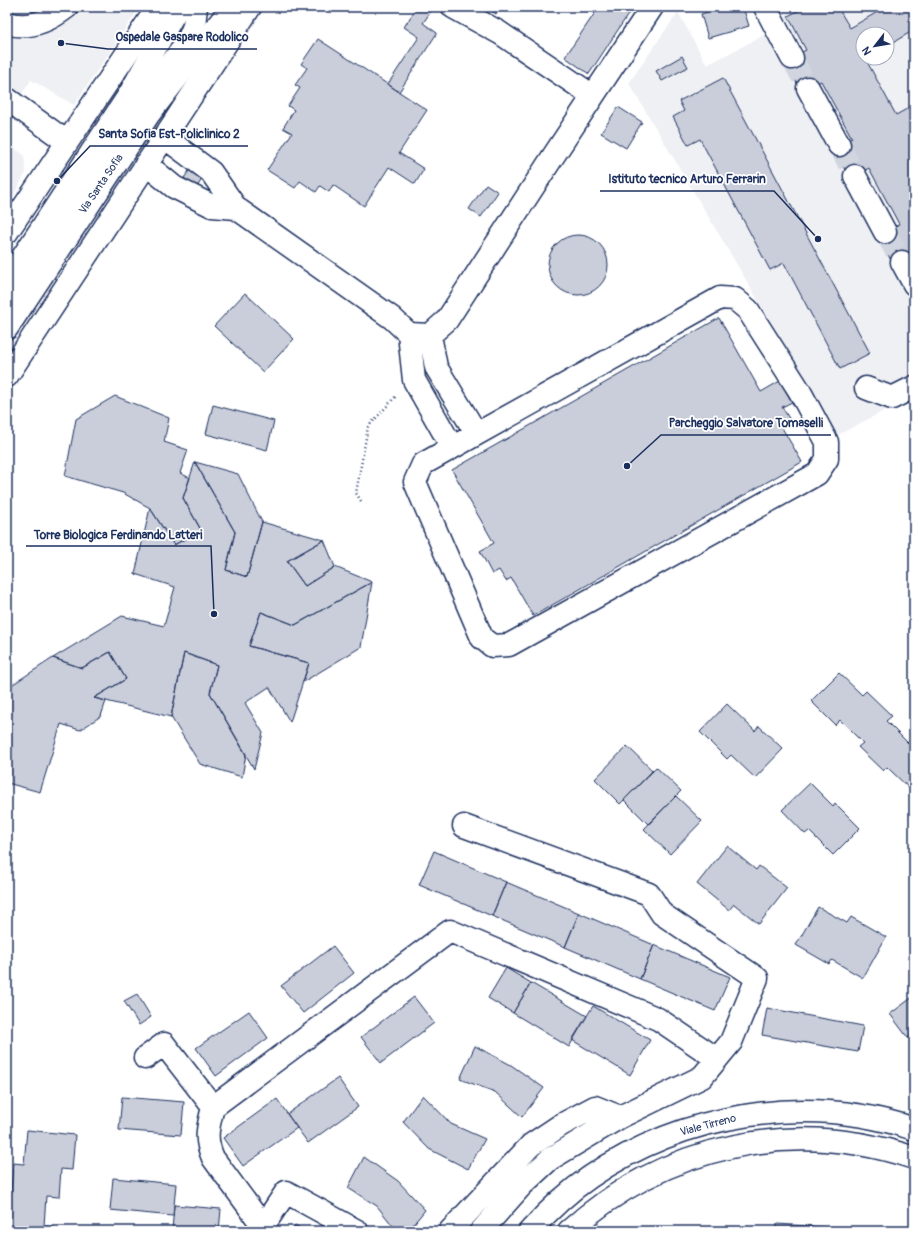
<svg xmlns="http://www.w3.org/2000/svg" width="921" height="1238" viewBox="0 0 921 1238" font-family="Pangolin,sans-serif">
<rect width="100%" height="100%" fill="#fff"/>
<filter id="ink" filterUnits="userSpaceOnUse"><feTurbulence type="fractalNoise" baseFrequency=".025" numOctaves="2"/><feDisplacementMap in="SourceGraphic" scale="8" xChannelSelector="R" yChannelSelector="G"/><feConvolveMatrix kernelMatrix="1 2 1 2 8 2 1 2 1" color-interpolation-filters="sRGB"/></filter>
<g filter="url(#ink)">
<path fill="#eff0f4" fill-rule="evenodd" d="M7 7H140L74 105 31 80 7 117Z
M756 7H914V395L838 435 629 83 678 12 707 65 768 33ZM863 34H887V58H863Z
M7 143 24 155 26 173 7 207Z"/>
<path fill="#caceda" stroke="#1b2f5e" d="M417 7H434L423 23 437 33 399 92 388 84 419 37 404 27Z
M486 7H500L496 14Z
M599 7H633L589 74 565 57Z
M724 7H743L749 26 708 38 701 14Z
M805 7H840L838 8 850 28 886 7H914V30L887 46V34H863V58H865L896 115 914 105V144L912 145 914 149V255L894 266 878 236 899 224 869 168 850 179 833 148 852 138 821 81 801 91 785 61 806 50 788 16Z
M318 39 427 110 399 153 424 169 415 184 389 167 364 206 333 185 329 192 320 186 316 192 300 181 295 188 267 170 292 133 283 128 294 110 288 106 300 88 295 85 307 68 301 64Z
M682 56 688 67 662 81 656 71Z
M723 78 870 353 840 369 784 263 770 270 700 139 688 145 673 117 684 111 679 101Z
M618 107 642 122 626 148 601 133Z
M191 168 204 176 197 187 184 178Z
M486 184 498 192 481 217 469 209Z
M548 265a30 30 0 1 1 60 0a30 30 0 1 1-60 0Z
M245 293 294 339 263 372 214 326Z
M719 318 761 392 780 381 792 402 782 407 790 420 781 426 802 462 533 616 511 578 506 581 499 570 492 574 480 551 494 543 452 470Z
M115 396 169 418 164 442 188 450 180 473 190 478 183 498 201 530 174 545 150 508 123 493 65 476 76 419Z
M213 405 274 421 267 450 206 434Z
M195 462 235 532 226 570 247 577 262 522 324 540 287 561 305 586 335 567 372 582 295 625 261 612 249 646 309 663 290 722 269 687 245 703 263 733 254 769 210 693 217 665 184 653 171 717 94 698 126 679 110 652 82 668 53 658 122 616 164 626 175 587 135 574 150 508 174 545 201 530 183 498Z
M195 462 238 474 262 522 247 577 226 570 235 532Z
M324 540 335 567 305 586 287 561Z
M372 582 361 647 303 682 309 663 249 646 261 612 295 625Z
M110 652 126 679 94 698 106 701 101 716 80 730 61 724 40 792 7 783V688L53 658 82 668Z
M184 653 217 665 210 693 246 754 242 777 200 764 171 717Z
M839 673 862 695 866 691 892 716 886 721 908 743 912 739 914 740V793L887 767 883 771 858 747 863 743 840 720 835 725 811 701Z
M727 704 755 731 759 726 783 749 755 778 731 755 727 759 700 732Z
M627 746 653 771 620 804 595 779Z
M656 767 681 791 648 824 624 800Z
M810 783 833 806 835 803 860 828 833 855 809 831 805 834 782 810Z
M676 796 702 821 670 854 644 829Z
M727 846 756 870 759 866 787 888 759 924 734 904 729 910 697 884Z
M434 851 506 882 492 916 419 885Z
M506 882 579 913 565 947 492 916Z
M818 907 847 923 851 917 886 937 863 978 832 960 829 964 796 945Z
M579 913 654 945 640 979 565 947Z
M654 945 730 977 715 1011 640 979Z
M333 946 354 973 303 1013 281 986Z
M506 968 531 983 513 1013 488 998Z
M531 983 587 1016 569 1047 513 1013Z
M137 994 151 1017 139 1025 124 1001Z
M914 996V1033L908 1038 890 1014Z
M414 997 434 1023 381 1063 361 1037Z
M593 1006 650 1040 630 1075 572 1040Z
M767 1008 863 1026 858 1052 762 1035Z
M249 1011 268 1038 216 1076 196 1048Z
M475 1046 511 1065 544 1088 522 1117 495 1092 460 1079Z
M338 1078 358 1107 308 1143 287 1114Z
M423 1095 451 1124 485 1139 468 1169 429 1149 403 1122Z
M122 1097 184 1102 181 1135 119 1130Z
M277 1099 297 1128 243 1166 223 1138Z
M27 1130 75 1135 72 1170 61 1169 59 1197 46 1196 44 1226 54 1227V1231H7V1193H11L13 1163 24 1164Z
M364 1157 398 1181 425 1210 408 1231H397L377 1206 348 1188Z
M113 1178 176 1184 173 1216 110 1210Z
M174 1205 221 1209 219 1231H172Z
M777 1224 824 1227V1231H776Z
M295 1225 305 1231H291Z"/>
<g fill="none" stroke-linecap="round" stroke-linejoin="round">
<path stroke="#d1d5df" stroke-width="22" stroke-dasharray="22 11" stroke-linecap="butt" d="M792 58 808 88
M839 145 855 176
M885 232 902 262"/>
<g stroke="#1b2f5e" stroke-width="25">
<path id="minor" d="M453 7 500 33 593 96
M765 7 792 58
M7 23C29 30 49 21 67 7
M808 88 839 145
M7 99 67 142
M164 137 211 172 236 208 392 318 409 334 430 335 447 320 554 155 652 7
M146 164 174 187 212 206 236 208
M855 176 885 232
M7 232 158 7
M902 262 914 284
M720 298 735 299 748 310 799 390 827 442V459L817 474 509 645 492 646 482 638 415 482 423 464Z
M7 307 141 103 187 43 194 26 196 7
M409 334 414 380 452 447
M430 335 436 367 476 433
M7 376 250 7
M866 388 892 398 914 387
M464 826 649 894 662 914 757 978 731 1042 702 1077 620 1117 550 1159 522 1185 481 1231
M145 1058 164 1044 213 1107C208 1128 204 1137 213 1158L263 1226
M213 1107 450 931 658 1019 717 1059
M260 1231 286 1192 357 1231
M450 1231 531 1145 561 1125 595 1107 620 1117
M530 1231C548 1211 568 1192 590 1177 684 1113 806 1093 914 1129
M569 1231C664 1145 793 1117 914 1158"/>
</g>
<g stroke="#1b2f5e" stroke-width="25">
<path id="major" d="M7 281 129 95 178 7
M7 328 149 114 232 7"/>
</g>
<path stroke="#1b2f5e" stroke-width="2.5" stroke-dasharray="1 3" stroke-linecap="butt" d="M361 501 356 493 368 427 397 395"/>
<use href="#minor" stroke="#fff" stroke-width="22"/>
<use href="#major" stroke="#fff" stroke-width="22"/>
</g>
</g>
<g text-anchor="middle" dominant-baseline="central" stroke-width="3.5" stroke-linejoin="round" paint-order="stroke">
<g font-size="11" fill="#1b2f5e" stroke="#fff">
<text transform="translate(101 184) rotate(-56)">Via Santa Sofia</text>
<text transform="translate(708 1125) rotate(-15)">Viale Tirreno</text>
</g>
</g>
<path fill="none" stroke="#1b2f5e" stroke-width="1.5" d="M61 43L108 49H257M57 181L90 146H248M818 239L774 191H600M627 466L661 435H831M214 614L211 546H26"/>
<g fill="#1b2f5e" stroke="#fff" stroke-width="1.5">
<circle cx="61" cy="43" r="4"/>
<circle cx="57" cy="181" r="4"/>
<circle cx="818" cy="239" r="4"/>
<circle cx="627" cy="466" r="4"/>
<circle cx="214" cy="614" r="4"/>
</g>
<g font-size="12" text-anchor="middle" font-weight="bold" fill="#1b2f5e" stroke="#fff" stroke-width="3.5" stroke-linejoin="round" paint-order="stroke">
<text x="182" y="41">Ospedale Gaspare Rodolico</text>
<text x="169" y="138">Santa Sofia Est-Policlinico 2</text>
<text x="687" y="183">Istituto tecnico Arturo Ferrarin</text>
<text x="746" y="427">Parcheggio Salvatore Tomaselli</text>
<text x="118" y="539">Torre Biologica Ferdinando Latteri</text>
</g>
<rect width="921" height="1238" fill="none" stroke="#fff" stroke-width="24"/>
<rect x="12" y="12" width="897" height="1214" fill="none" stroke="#1b2f5e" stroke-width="1.5" filter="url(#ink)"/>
<g transform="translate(875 46) rotate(239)"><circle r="19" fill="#ffffff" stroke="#a4acbf"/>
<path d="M0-3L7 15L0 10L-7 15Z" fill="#1b2f5e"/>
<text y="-6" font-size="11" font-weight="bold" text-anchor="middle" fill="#1b2f5e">N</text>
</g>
</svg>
